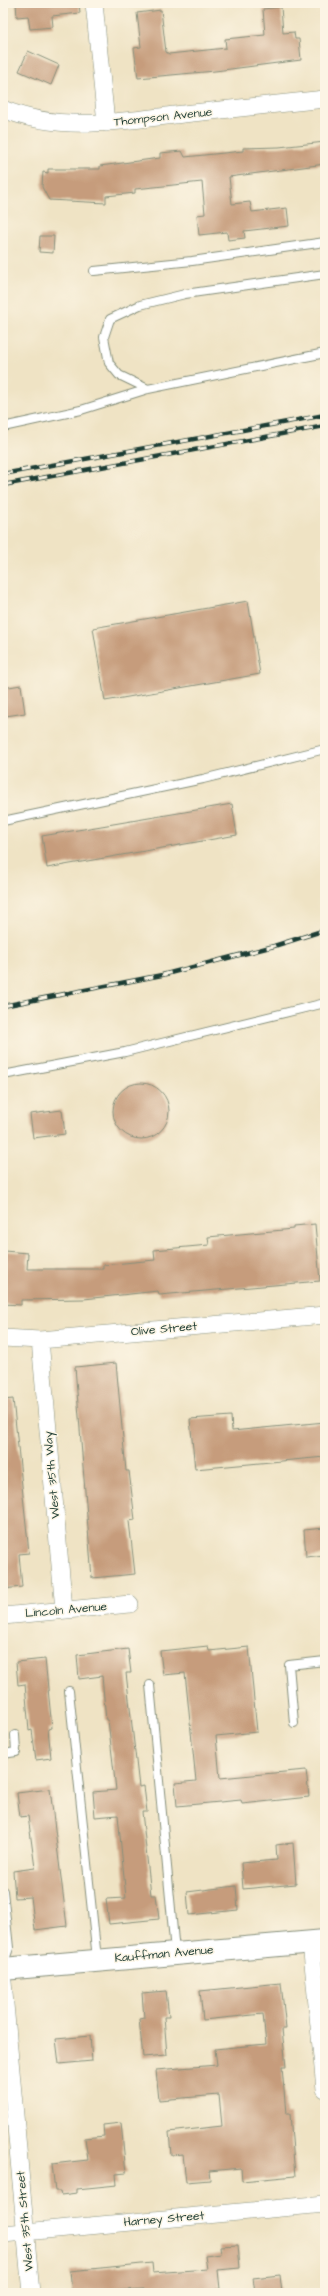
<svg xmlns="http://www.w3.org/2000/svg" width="328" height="2296" viewBox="0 0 328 2296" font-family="'Architects Daughter',sans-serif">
<rect width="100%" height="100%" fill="#fcf5e5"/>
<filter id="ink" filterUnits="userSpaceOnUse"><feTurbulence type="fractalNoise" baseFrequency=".025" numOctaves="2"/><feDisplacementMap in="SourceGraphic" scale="8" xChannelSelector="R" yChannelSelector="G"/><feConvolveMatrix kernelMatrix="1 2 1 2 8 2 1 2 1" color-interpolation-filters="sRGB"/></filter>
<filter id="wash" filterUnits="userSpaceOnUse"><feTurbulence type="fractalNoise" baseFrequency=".012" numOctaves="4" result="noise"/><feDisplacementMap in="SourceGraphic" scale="16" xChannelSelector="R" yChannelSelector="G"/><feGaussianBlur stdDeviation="0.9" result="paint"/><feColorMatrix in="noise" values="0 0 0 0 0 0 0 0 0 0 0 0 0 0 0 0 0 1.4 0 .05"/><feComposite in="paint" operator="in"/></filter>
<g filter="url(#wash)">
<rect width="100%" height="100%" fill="#efe3c4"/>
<g id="blocks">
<path fill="#c69c7c" d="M16 3H79L80 13 52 16 53 27 30 29 28 16 17 17Z
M281 7 283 33 294 32 295 39H299L301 60 215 71 138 78 134 48 141 47 137 13 161 10 166 52 169 54 226 48 225 39 265 35 263 9Z
M28 51 59 65 51 85 19 71Z
M325 142V164L229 177 232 204 250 202 252 212 287 208 289 226 244 231 245 238 228 240 227 232 199 235 197 215 205 214 202 182 135 189V193L106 196V203L49 200 42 187 43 172 48 173V169H100V166L160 158V153L182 151 185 157 243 151V148L279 147Z
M40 236H54L53 253 39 252Z
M248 601 260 674 105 701 93 628Z
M21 685 25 713 6 716 3 688Z
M232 804 237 835 47 868 42 836Z
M113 1111a28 28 0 1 1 56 0a28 28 0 1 1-56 0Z
M62 1110 65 1134 33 1138 30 1114Z
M315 1224 320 1281 159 1295 158 1291 84 1299 21 1300V1305L3 1304 4 1251 28 1253 27 1269H103V1265L155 1260 154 1250 209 1245 208 1237 294 1229V1226Z
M116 1363 126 1471H129L135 1520 129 1521 135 1574 92 1578 75 1367Z
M13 1399 29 1553 19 1554 22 1587 3 1589V1400Z
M231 1416 232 1431 325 1422V1457L195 1469 190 1419Z
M325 1528V1555L306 1557 304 1530Z
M208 1646 209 1651 249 1647 257 1732 216 1736 220 1778 306 1770 309 1797 242 1804 241 1800 177 1806 175 1783 196 1781 185 1673 163 1675 160 1651Z
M128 1649 131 1673H126L139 1787 144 1786 147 1812H142L151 1895H156L159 1919 109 1924 106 1899 126 1898 118 1815 95 1817 93 1792 116 1790 108 1720H106L102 1676 79 1679 77 1655Z
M45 1659 52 1728 48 1729 51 1758 36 1760 32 1730 29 1731 25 1684 18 1685 16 1662Z
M50 1789 67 1926 35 1930 31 1897 15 1898 13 1871 35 1868 28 1816 20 1817 17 1793Z
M293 1843 296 1884 243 1889 241 1863 277 1860 276 1845Z
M236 1886 238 1910 189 1915 187 1892Z
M281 1983 286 2029H282L286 2067H282L286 2114H290L295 2176 242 2181 241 2168 209 2171 210 2180 186 2182 183 2154 171 2155 169 2132 222 2126 219 2095 159 2100 156 2070 217 2065 215 2049 266 2044 263 2014 203 2020 200 1991Z
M166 1991 169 2017H164L167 2055 143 2057 139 2019 144 2018 142 1993Z
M90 2036 92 2061 59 2064 56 2039Z
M121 2123 126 2173 116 2174 117 2185 77 2189V2193L61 2195 60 2191H55L52 2164 88 2160 85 2138 104 2136 103 2125Z
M238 2245 240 2268 218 2270 220 2289 184 2293H144V2289L72 2293 70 2271 152 2263 153 2273 207 2269 205 2256 221 2254 220 2246Z
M280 2275 282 2293H255L253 2278Z"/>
</g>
</g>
<g filter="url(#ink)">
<use href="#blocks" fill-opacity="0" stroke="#87907c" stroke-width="1"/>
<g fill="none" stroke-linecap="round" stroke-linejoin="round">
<g stroke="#87907c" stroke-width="10">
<path id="lane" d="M94 271 192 261 325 242
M148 389 119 375 109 363 104 337 110 319 140 305 185 294 325 274
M3 427 81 410 148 389 325 353
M3 821 203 779 325 749
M3 1075 125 1052 325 1003
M150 1685 175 1952
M69 1691 97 1959
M294 1723 289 1665 325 1661
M3 1754 16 1752 15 1735
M3 1891 9 1948 3 1966"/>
</g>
<g stroke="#87907c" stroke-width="18">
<path id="street" d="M94 3 106 123
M3 109C60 133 123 121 183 114 230 109 278 104 325 99
M3 1338 40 1340 325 1315
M40 1340 64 1610
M3 1616 130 1604
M311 1942 325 2089
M3 1982 31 2293
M3 2234 325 2204"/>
</g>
<g stroke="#87907c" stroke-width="24">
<path id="secondary" d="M3 1969 325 1941"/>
</g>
<use href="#lane" stroke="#fff" stroke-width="8"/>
<use href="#street" stroke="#fff" stroke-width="17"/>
<use href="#secondary" stroke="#fff" stroke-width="22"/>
<g stroke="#1f3d34" stroke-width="4.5">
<path id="rail" d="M3 474 325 415
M3 485 325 426
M3 1006 162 975 274 946 325 930"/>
</g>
<use href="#rail" stroke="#fcf5e5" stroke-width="3" stroke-dasharray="9" stroke-linecap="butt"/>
</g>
</g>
<g text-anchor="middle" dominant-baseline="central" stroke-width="3" stroke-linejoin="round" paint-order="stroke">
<g font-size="12" fill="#1f3d34" stroke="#fcf5e5">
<text transform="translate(163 117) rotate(-6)">Thompson Avenue</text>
<text transform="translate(164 1329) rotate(-5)">Olive Street</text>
<text transform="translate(52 1475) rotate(-95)">West 35th Way</text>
<text transform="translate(66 1610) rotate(-5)">Lincoln Avenue</text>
<text transform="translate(164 1954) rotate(-5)">Kauffman Avenue</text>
<text transform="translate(164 2219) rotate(-5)">Harney Street</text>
<text transform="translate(25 2221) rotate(-95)">West 35th Street</text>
</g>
</g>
<rect width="328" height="2296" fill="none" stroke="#fcf5e5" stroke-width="16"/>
</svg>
